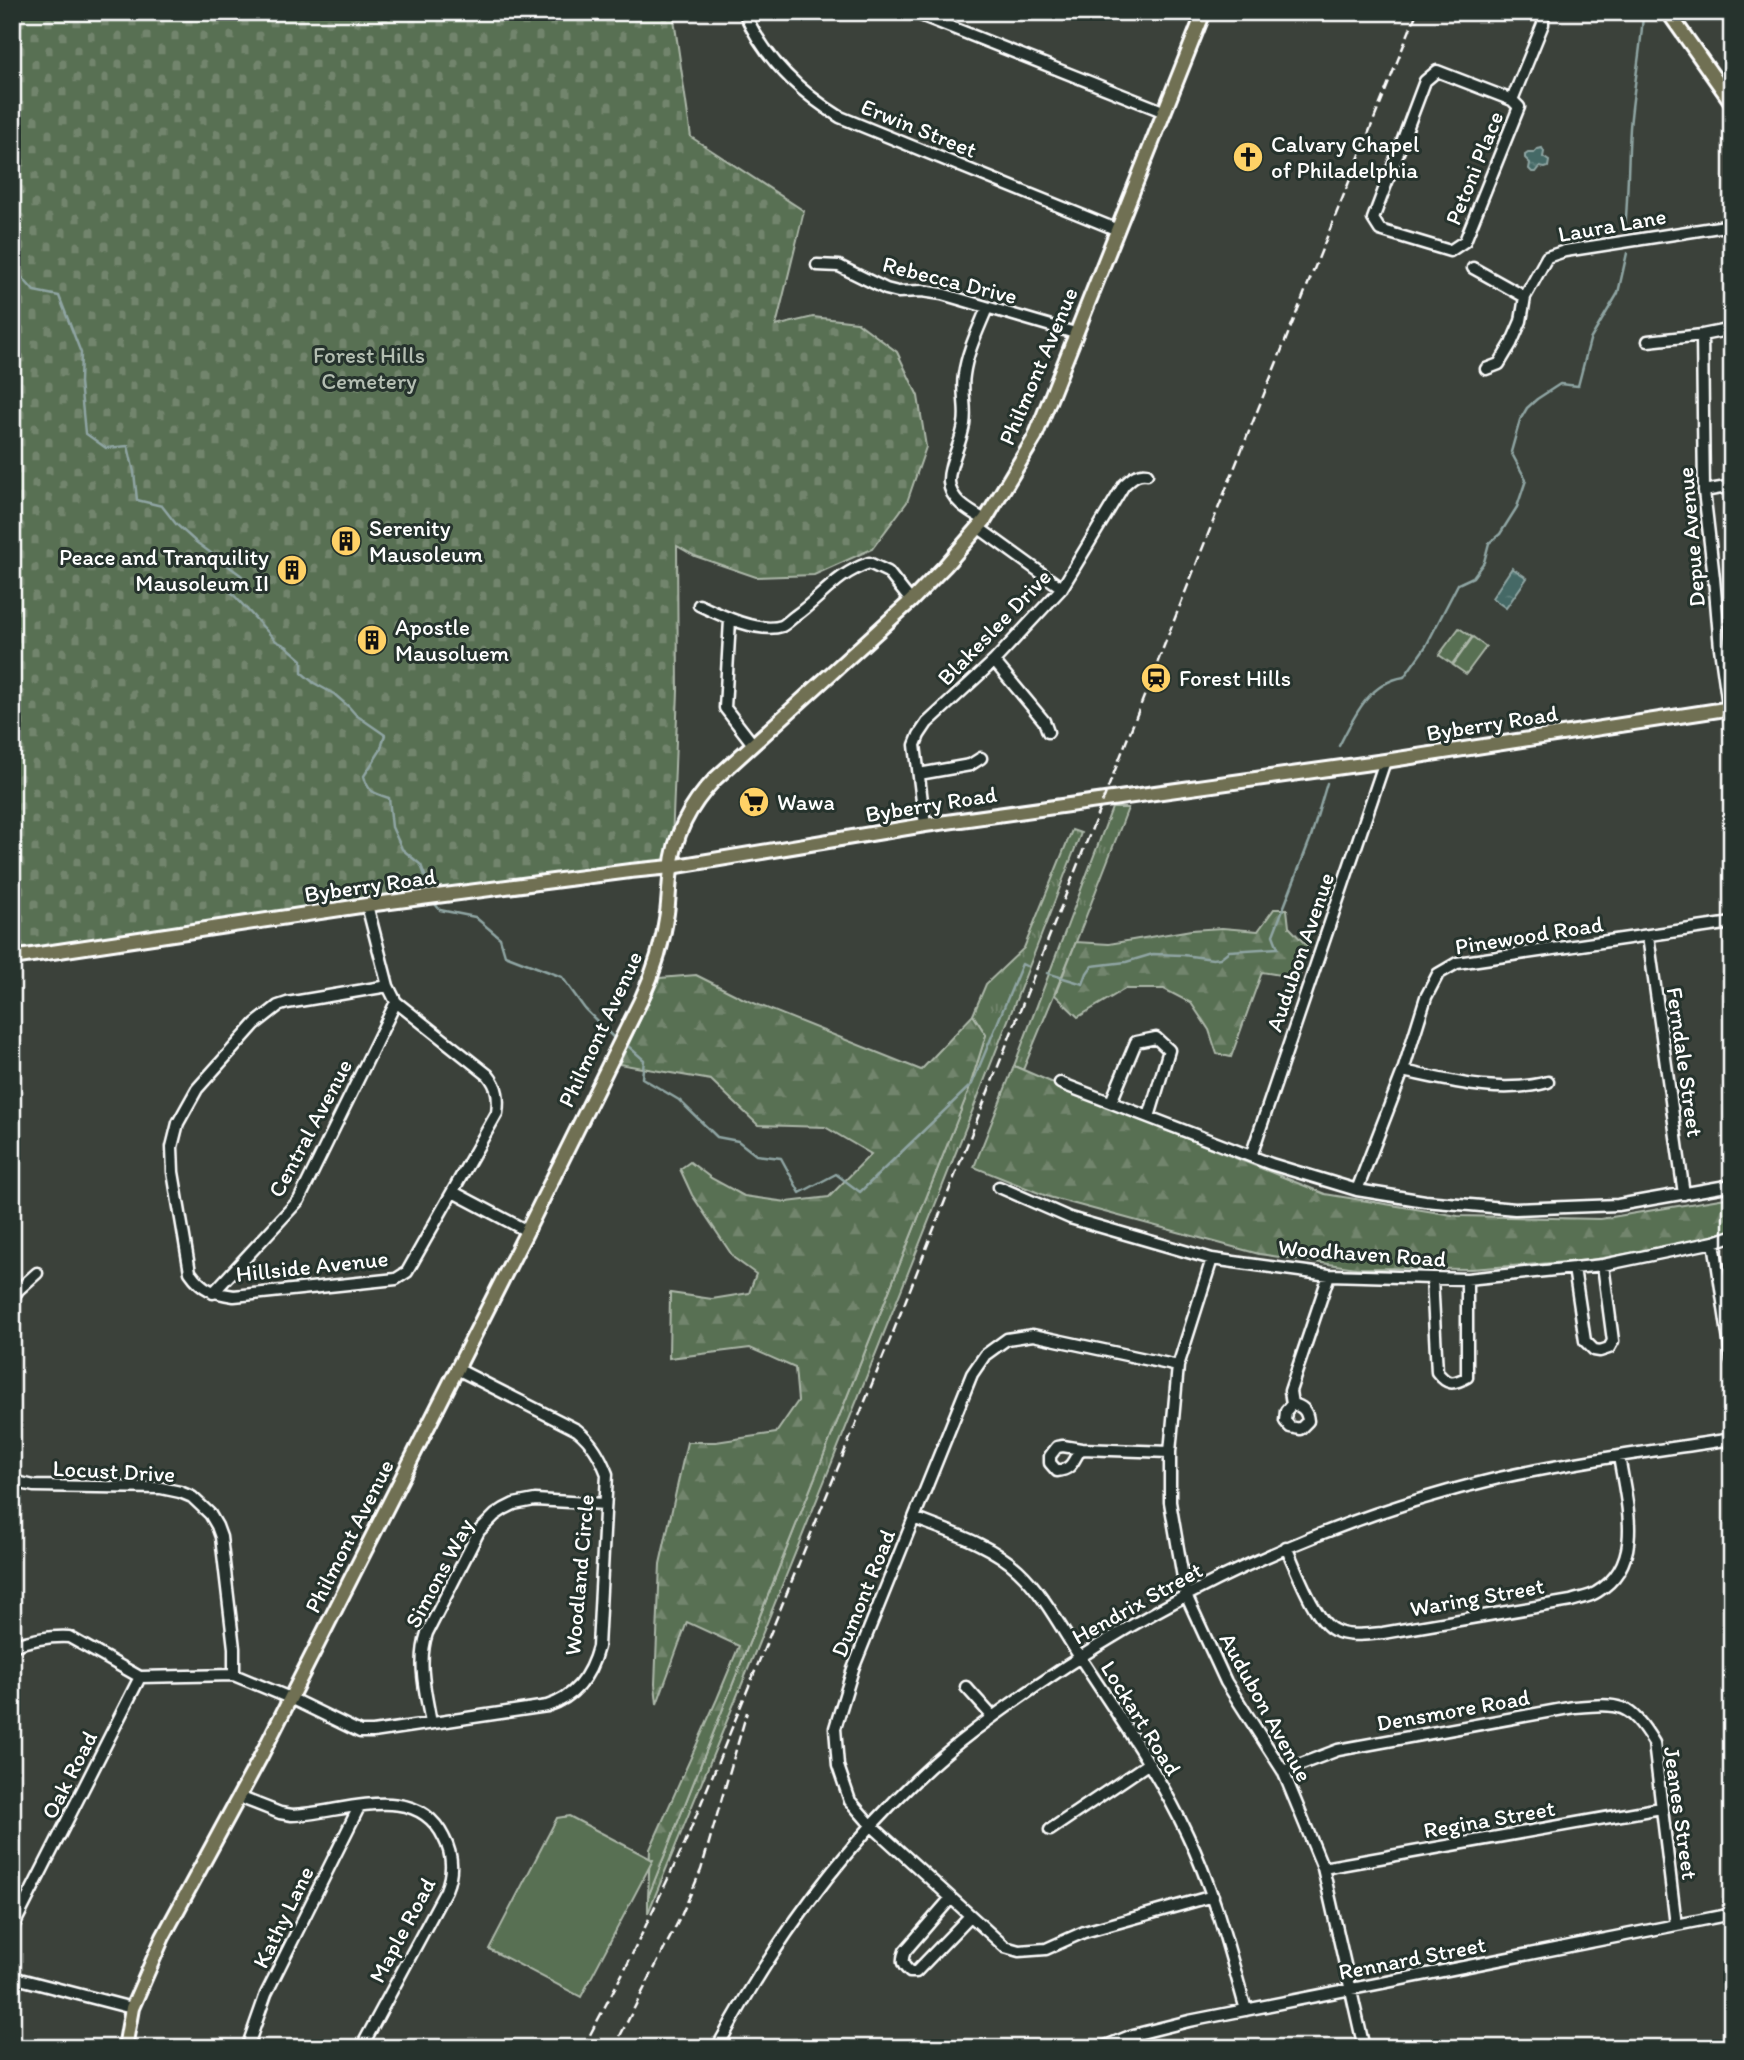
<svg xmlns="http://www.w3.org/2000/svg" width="1744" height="2060" viewBox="0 0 1744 2060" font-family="Itim,sans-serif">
<defs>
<pattern id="grass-tufts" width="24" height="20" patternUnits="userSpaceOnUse" patternTransform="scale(1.75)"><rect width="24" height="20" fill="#596f53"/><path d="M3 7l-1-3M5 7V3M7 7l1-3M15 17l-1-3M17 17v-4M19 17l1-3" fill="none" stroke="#72856d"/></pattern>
<pattern id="forest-firs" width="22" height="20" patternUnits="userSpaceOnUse" patternTransform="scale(1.75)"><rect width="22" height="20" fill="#596f53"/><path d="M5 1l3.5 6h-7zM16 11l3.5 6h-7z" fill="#72856d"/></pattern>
<pattern id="cemetery-stones" width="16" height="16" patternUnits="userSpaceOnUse" patternTransform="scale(1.75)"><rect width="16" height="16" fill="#596f53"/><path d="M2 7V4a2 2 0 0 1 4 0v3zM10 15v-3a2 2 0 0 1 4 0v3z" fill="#72856d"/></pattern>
<pattern id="water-ripples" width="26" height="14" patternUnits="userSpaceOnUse" patternTransform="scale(1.75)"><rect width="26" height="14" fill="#446966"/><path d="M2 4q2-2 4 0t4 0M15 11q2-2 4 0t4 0" fill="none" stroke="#60807d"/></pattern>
</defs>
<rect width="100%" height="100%" fill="#3b413a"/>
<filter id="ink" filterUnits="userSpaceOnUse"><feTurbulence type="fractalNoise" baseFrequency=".0143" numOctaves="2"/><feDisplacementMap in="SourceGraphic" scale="14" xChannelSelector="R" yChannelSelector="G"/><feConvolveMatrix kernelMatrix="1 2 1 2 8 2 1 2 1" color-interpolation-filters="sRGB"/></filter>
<g filter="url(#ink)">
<path fill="url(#grass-tufts)" stroke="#acb7a9" stroke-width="2" d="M1112 808H1128L1076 942 1023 1070 1014 1066Z
M1072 830 1081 833C941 1195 796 1554 648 1913V1897L967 1095 986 1035 973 1015 986 984 1024 948Z"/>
<path fill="url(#forest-firs)" stroke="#acb7a9" stroke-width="2" d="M1274 909H1287L1289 927 1308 947 1299 978 1262 972 1231 1057 1217 1054 1209 1030 1191 1003 1164 989H1125L1078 1017 1055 995 1076 942 1109 944 1191 930 1222 928 1258 931Z
M696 975 744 999 921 1070 973 1015 986 1035 967 1095 648 1897 650 1849 717 1699 739 1646 687 1622 657 1704 655 1684 660 1564 687 1442H716L776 1433 798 1401 795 1368 750 1348 669 1358 670 1293 712 1299 749 1293 756 1274 734 1258 692 1195 680 1169 690 1162 711 1178 744 1196 787 1202 829 1197 871 1154 825 1127 758 1125 711 1080 619 1064 660 978Z
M1014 1066 1116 1110 1325 1194 1458 1216 1600 1219 1732 1197V1230L1691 1242 1592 1260 1471 1269 1356 1268 1259 1254 1049 1197 974 1167Z"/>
<path fill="url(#cemetery-stones)" stroke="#acb7a9" stroke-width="2" d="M12 12H673L691 137 804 211 776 326 813 317 857 322 897 352 918 396 926 447 907 502 872 549 814 575 756 577 695 556 677 546 678 691 671 867 12 958Z"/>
<path fill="#596f53" stroke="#acb7a9" stroke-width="2" d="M1459 628 1472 637 1452 664 1439 655Z
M1473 637 1486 647 1466 674 1453 665Z
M569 1816 653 1860 581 1997 489 1949 557 1818Z"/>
<path fill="url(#water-ripples)" stroke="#8fa5a3" stroke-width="2" d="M1542 148 1544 152 1543 157 1549 161 1548 167 1545 168 1540 167 1536 172H1532L1529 169 1530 163 1525 158V155L1528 153H1534L1538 149Z
M1512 568 1527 578 1506 608 1492 598Z"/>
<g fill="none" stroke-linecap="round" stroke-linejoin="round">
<path stroke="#8fa5a3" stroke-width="2.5" d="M1625 231C1628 197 1628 162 1630 128 1633 89 1641 52 1643 14L1646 12
M12 266 34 291 59 296 81 353 80 382 85 433 106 448 128 446 134 472 137 500 162 506 176 524 196 542 242 576 231 592 276 641 286 646 302 660V673L314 683 334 694 349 707 356 715 385 735 380 751 364 776C368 792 373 793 389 798L392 827 402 849 421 865 430 889
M1339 746C1354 717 1368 683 1404 677L1426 646 1458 584 1473 577 1484 562 1489 543 1500 534 1517 507 1526 480 1511 452 1520 420 1527 408 1537 399 1560 384 1578 386 1590 340 1618 293 1627 253
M435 904 440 910 475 917 500 938 505 955 562 977 585 1009 614 1038
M1047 973 1083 984 1087 973 1092 966 1126 962 1153 954 1183 955 1213 959 1220 958 1229 951 1278 948 1273 935 1311 837 1327 783
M628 1046 644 1060 642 1078 679 1100 717 1137 738 1141 756 1155 781 1158 800 1193 836 1174 860 1192 972 1084 1022 964 1026 966"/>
<g stroke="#fff" stroke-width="15">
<path id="minor" d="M744 12C764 58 798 91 840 117L1118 230
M913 12 1165 112
M1437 71 1512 100 1519 107 1465 241 1450 251 1380 230 1373 219 1425 81Z
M1512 100 1543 24V12
M817 265 839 266 886 289 898 292 922 291 942 294 1075 333
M1473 268 1525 297
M1702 335 1704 491 1714 578 1720 648 1732 734
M1648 341 1702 335 1732 329
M1486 369 1499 364 1511 344 1521 321 1525 297 1547 257 1565 251 1732 225
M1704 491 1732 486
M985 520C971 512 950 501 949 482 948 465 962 442 964 424 967 408 961 391 964 375 967 352 978 330 987 308
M979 528 1062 588
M699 605C718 614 759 634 782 626 786 624 791 619 795 616 822 597 836 574 869 563L888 572 911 601
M730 620 725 708 752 743
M994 661 1044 721 1048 732
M919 774 970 765 981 758
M925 825 915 745 919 735 927 723 994 661 1062 588 1124 485C1131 479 1137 472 1147 474
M367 905 388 986 396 1002 488 1075C498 1087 499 1098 497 1113L407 1272 396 1279 234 1296C214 1293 203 1291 190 1272L173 1172 172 1147 178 1123 197 1089 255 1024 278 1006 287 1003 388 986
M1648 936 1684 1194
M1403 1071C1450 1081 1500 1095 1548 1082
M1060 1083 1271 1164 1357 1190 1425 1201 1515 1209 1618 1205 1732 1185
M1111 1102 1136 1042 1156 1038 1169 1050 1149 1117
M1251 1156 1385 761
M999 1187 1070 1218 1212 1259 1329 1275 1467 1279 1603 1265 1714 1242 1732 1236
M1357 1190 1403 1071 1426 997 1438 974 1457 963 1732 923
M453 1192 527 1231
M1714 1242 1732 1361
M1212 1259 1178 1366 1170 1452V1502L1186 1595 1226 1682 1283 1771 1323 1868 1364 2048
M1574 1268 1585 1341 1594 1350 1600 1351 1609 1348 1613 1341 1603 1265
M1432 1278 1437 1372C1447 1385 1453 1385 1467 1377V1279
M213 1293 299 1200 396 1002
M12 1299 18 1290 37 1273
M1178 1366 1033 1335 1007 1339 985 1355 972 1374 853 1669 835 1728 838 1766 850 1801 871 1825 1005 1947 1019 1951 1046 1949 1084 1932 1213 1896
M1292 1404 1286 1411 1285 1421 1290 1427 1300 1429 1308 1421C1307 1410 1302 1406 1292 1404L1290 1391 1329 1275
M1081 1449 1063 1446 1057 1447 1050 1456V1463L1057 1471C1074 1469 1072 1460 1081 1449L1170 1452
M12 1481 34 1486 161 1488 180 1492 192 1497 210 1514 217 1526 221 1537 234 1648V1675
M914 1518C949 1532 989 1543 1018 1570 1046 1596 1064 1634 1085 1665 1121 1720 1159 1774 1187 1834 1214 1890 1229 1950 1246 2010
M1286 1547C1296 1568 1314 1620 1334 1630 1349 1638 1367 1634 1383 1633L1571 1601C1579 1598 1590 1597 1597 1592 1646 1563 1626 1502 1619 1456
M12 1646C30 1640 49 1636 69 1637L140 1677 234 1675 290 1698 360 1732H373L547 1706C576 1697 591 1674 598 1647L607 1474C600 1456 592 1442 577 1430L457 1369
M966 1687 992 1716
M431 1723C426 1694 417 1663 427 1633L479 1531 495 1515 504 1509 514 1504 535 1500 605 1504
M1283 1771 1338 1750 1574 1707C1620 1703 1629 1702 1654 1743L1676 1925
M239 1797 280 1813 292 1815C341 1814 416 1779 444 1838 453 1855 453 1873 446 1890L361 2048
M1050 1830 1149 1763
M1323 1868 1661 1808
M951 1898 905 1951C901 1961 902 1965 910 1972H916L970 1916
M12 1929 140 1677
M12 1977 132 2008
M247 2048 266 1994 359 1807
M717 2048C770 1949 835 1857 916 1780 953 1744 996 1714 1038 1685 1178 1589 1334 1517 1499 1478 1576 1461 1654 1451 1732 1439
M1101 2048 1133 2035 1189 2021 1732 1914"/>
</g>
<g stroke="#fff" stroke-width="18">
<path id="major" d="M1668 12 1732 103
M12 958 367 905 630 871 671 867 925 825 1385 761 1732 708
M125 2048 132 2008 163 1937 260 1758 527 1231 641 1000C654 972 663 944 667 913 669 898 669 884 671 870 674 835 691 804 715 779L911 601 945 566 985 520 1035 437 1204 12"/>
</g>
<use href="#minor" stroke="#26332d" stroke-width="10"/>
<use href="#major" stroke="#706f52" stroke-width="12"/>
<path stroke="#fff" stroke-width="2.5" stroke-dasharray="10 5" stroke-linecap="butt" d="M620 2036 681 1916 701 1870 747 1712
M583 2048 628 1963 685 1843 892 1335 1220 504 1417 12"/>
</g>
</g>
<defs>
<g id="church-disc" transform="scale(1.575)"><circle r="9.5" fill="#ffd166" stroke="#26332d"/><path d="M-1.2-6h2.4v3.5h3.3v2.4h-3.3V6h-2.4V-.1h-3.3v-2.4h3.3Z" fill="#111"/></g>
<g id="building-disc" transform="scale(1.575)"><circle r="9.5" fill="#ffd166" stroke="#26332d"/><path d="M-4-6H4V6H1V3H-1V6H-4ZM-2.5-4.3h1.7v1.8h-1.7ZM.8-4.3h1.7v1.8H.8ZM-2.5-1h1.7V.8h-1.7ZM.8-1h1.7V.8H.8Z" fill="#111"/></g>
<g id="station-disc" transform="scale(1.575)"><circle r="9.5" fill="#ffd166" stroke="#26332d"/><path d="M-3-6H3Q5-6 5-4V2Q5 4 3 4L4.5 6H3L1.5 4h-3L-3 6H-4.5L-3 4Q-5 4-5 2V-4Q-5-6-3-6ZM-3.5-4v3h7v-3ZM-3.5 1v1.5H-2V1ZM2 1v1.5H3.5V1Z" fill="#111"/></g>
<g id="supermarket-disc" transform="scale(1.575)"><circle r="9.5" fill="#ffd166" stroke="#26332d"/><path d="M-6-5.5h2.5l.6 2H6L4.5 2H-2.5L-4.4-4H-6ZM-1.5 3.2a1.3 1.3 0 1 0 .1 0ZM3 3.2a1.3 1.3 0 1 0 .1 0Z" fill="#111"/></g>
</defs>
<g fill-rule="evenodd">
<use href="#church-disc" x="1248" y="157"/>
<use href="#building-disc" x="346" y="541"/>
<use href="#building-disc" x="292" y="570"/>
<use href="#building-disc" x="372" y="640"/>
<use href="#station-disc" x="1156" y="678"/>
<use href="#supermarket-disc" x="754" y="802"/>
</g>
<g text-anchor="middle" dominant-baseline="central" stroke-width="6" stroke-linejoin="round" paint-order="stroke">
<g font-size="23" fill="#fff" stroke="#26332d">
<text transform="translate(919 128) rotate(22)">Erwin Street</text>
<text transform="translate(1474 168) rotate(-68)">Petoni Place</text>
<text transform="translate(1612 225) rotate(-10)">Laura Lane</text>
<text transform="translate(950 280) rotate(14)">Rebecca Drive</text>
<text transform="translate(1038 366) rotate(-67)">Philmont Avenue</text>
<text transform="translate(1691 537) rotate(-95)">Depue Avenue</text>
<text transform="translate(994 627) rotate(-46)">Blakeslee Drive</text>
<text transform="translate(1492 723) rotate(-9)">Byberry Road</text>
<text transform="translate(931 804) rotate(-9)">Byberry Road</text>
<text transform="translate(370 885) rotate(-8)">Byberry Road</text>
<text transform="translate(1529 935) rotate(-9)">Pinewood Road</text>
<text transform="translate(1300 952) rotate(-71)">Audubon Avenue</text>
<text transform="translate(600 1029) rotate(-65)">Philmont Avenue</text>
<text transform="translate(1685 1062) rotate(82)">Ferndale Street</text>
<text transform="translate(310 1128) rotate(-62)">Central Avenue</text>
<text transform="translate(1362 1253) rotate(4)">Woodhaven Road</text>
<text transform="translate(312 1266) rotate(-6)">Hillside Avenue</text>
<text transform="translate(114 1471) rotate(3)">Locust Drive</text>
<text transform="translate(349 1536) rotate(-63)">Philmont Avenue</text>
<text transform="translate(439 1573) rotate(-62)">Simons Way</text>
<text transform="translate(579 1575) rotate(-85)">Woodland Circle</text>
<text transform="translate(863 1593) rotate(-68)">Dumont Road</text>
<text transform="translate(1477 1597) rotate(-10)">Waring Street</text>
<text transform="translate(1137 1603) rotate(-29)">Hendrix Street</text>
<text transform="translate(1266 1707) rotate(61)">Audubon Avenue</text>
<text transform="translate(1453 1710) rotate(-10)">Densmore Road</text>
<text transform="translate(1141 1718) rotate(58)">Lockart Road</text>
<text transform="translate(69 1775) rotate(-63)">Oak Road</text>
<text transform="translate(1681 1813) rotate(82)">Jeanes Street</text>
<text transform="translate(1489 1819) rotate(-10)">Regina Street</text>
<text transform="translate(283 1917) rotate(-64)">Kathy Lane</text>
<text transform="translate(402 1930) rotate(-62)">Maple Road</text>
<text transform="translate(1412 1958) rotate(-11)">Rennard Street</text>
</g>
<g font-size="23" fill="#fff" stroke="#26332d" text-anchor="start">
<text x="1271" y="144">Calvary Chapel<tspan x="1271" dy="26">of Philadelphia</tspan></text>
<text x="369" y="528">Serenity<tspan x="369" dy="26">Mausoleum</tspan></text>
<text x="269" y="557" text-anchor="end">Peace and Tranquility<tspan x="269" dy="26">Mausoleum II</tspan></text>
<text x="395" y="627">Apostle<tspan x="395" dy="26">Mausoluem</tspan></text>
<text x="1179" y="678">Forest Hills</text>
<text x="777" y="802">Wawa</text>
</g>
<g font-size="23" fill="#b4beb2" stroke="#26332d">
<text x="369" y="355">Forest Hills<tspan x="369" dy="26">Cemetery</tspan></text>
</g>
</g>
<rect width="1744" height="2060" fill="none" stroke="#26332d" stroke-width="42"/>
<rect x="21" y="21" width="1702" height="2018" fill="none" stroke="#fff" stroke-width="2.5" filter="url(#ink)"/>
</svg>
